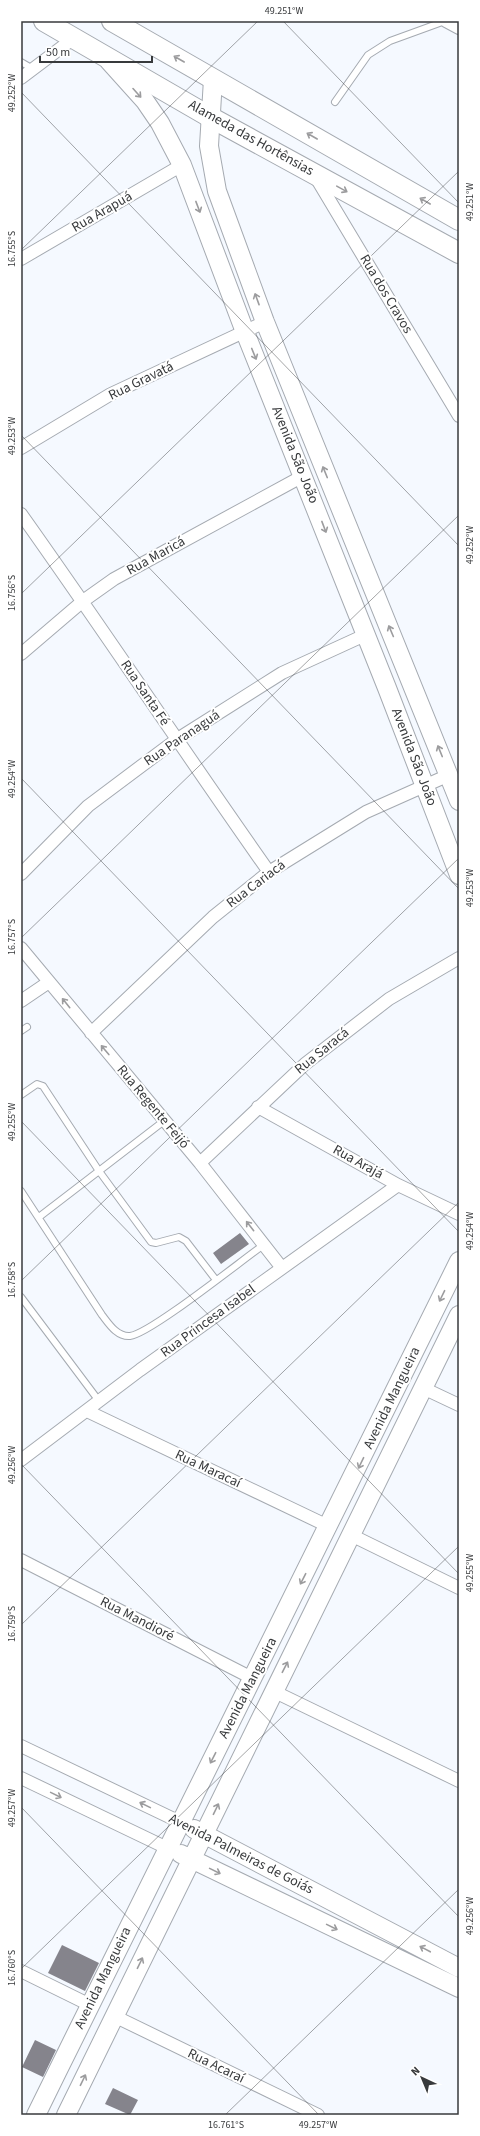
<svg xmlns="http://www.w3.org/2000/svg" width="480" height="2136" viewBox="0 0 480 2136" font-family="'Source Sans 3',sans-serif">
<rect width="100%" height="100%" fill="#f5f9ff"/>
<path fill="#85848c" d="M240 1233 249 1244 221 1264 213 1253Z
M62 1945 99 1963 85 1991 48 1973Z
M35 2040 56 2050 43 2077 22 2067Z
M113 2088 138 2100 130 2115 105 2104Z"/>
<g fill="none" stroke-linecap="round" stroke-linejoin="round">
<g stroke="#a5aab1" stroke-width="8">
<path id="lane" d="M21 62 33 69
M335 102 368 55 390 41 445 21
M21 1031 27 1027
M21 1095 37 1084 43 1086 99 1171 151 1242 156 1243 179 1237 186 1241 216 1280
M21 1191 102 1315C109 1324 117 1337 130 1336 150 1334 242 1260 265 1244
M39 1217 164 1121
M21 1297 99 1401"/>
</g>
<g stroke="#a5aab1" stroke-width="14">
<path id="street" d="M446 21 459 28
M21 78 74 38
M315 176 459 416
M21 259 182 165
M21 448 111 394 265 322
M21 514C105 632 185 753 269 872
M21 654 83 601 114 579 303 476
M21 874 88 806 176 740 282 673 365 635
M21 948 200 1163 282 1268
M21 1001 49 982
M91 1033 213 917 269 872 366 812 449 775
M258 1107 398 1185 459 1214
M200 1163 305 1064 389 999 459 958
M423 1388 459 1405
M87 1411 330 1527
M21 1460 140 1370 398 1185
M351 1535 459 1588
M21 1560 252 1678
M273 1691 459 1781
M21 1746 180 1822
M21 1778 167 1848
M21 1971 90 2005
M114 2016 318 2115"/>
</g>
<g stroke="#a5aab1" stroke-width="20">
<path id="secondary" d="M109 61 145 101 160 123 182 165 245 332 387 688 459 875
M213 79 209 146 217 191 265 322 459 801
M194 1829 459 1968
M181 1854 459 1988
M36 2115C176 1830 320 1547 459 1261
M66 2115 459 1315"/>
</g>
<g stroke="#a5aab1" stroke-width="22">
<path id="primary" d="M44 21 210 117 459 253
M112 21 459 220"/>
</g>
<use href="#lane" stroke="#fff" stroke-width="6"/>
<use href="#street" stroke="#fff" stroke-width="12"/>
<use href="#secondary" stroke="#fff" stroke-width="18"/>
<use href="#primary" stroke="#fff" stroke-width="20"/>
</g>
<defs><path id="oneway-shaft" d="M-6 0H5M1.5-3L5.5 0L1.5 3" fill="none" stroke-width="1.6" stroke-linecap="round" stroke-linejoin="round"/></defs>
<g stroke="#9c9c9e">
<use href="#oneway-shaft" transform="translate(179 59) rotate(-150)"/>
<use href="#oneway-shaft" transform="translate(137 93) rotate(48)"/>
<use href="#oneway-shaft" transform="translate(312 136) rotate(-150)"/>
<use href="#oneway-shaft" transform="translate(342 189) rotate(29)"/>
<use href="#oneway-shaft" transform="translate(425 201) rotate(-150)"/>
<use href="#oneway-shaft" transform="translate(198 207) rotate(69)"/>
<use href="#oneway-shaft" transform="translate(257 299) rotate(-110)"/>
<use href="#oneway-shaft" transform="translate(254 354) rotate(68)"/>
<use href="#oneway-shaft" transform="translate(325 472) rotate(-112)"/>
<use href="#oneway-shaft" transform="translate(324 527) rotate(69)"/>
<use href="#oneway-shaft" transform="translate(391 631) rotate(-113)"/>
<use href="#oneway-shaft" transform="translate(440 751) rotate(-112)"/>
<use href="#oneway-shaft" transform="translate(66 1003) rotate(-129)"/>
<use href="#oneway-shaft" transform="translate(105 1050) rotate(-130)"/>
<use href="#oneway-shaft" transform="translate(250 1226) rotate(-128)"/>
<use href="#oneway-shaft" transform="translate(442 1296) rotate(116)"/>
<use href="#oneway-shaft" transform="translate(361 1463) rotate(116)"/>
<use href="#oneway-shaft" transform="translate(303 1579) rotate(117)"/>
<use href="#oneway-shaft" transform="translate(285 1667) rotate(-63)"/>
<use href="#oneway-shaft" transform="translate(213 1758) rotate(117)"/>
<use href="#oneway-shaft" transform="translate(56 1795) rotate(26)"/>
<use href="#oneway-shaft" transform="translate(145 1805) rotate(-154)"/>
<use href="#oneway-shaft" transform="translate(216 1809) rotate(-64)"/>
<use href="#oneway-shaft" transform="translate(215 1871) rotate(26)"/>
<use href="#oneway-shaft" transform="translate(332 1927) rotate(26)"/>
<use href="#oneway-shaft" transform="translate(425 1949) rotate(-152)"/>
<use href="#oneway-shaft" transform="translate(140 1963) rotate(-64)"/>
<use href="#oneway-shaft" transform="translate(83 2080) rotate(-64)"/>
</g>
<path fill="none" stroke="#383a3c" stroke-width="1" stroke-opacity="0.45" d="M283 21 459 203M21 92 459 546M21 250 258 21M21 435 459 889M21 594 459 171M21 778 459 1232M21 938 459 515M21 1121 459 1574M21 1281 459 858M21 1464 459 1917M21 1625 459 1202M21 1807 319 2115M21 1969 459 1546M225 2115 459 1889"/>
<g text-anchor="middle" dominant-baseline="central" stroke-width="4" stroke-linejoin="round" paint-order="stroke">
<g font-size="14" fill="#383a3c" stroke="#fff">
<text transform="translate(251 138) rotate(29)">Alameda das Hortênsias</text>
<text transform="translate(102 212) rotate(-30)">Rua Arapuá</text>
<text transform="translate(386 294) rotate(59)">Rua dos Cravos</text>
<text transform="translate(141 381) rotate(-26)">Rua Gravatá</text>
<text transform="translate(295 455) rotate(68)">Avenida São João</text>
<text transform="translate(156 556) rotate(-29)">Rua Maricá</text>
<text transform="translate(145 693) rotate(56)">Rua Santa Fé</text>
<text transform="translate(182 738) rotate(-34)">Rua Paranaguá</text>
<text transform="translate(414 757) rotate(69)">Avenida São João</text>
<text transform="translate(256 884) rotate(-37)">Rua Cariacá</text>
<text transform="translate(322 1051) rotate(-39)">Rua Saracá</text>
<text transform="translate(153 1107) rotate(50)">Rua Regente Feijó</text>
<text transform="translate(358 1162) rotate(29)">Rua Arajá</text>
<text transform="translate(208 1321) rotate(-36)">Rua Princesa Isabel</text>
<text transform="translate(392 1398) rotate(-64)">Avenida Mangueira</text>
<text transform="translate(208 1469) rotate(25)">Rua Maracaí</text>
<text transform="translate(137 1619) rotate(27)">Rua Mandioré</text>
<text transform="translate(248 1688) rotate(-63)">Avenida Mangueira</text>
<text transform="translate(241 1854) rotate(27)">Avenida Palmeiras de Goiás</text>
<text transform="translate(103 1978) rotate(-64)">Avenida Mangueira</text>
<text transform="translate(216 2066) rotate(26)">Rua Acaraí</text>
</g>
</g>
<rect width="480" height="2136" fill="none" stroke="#ffffff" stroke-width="44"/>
<g transform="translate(422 2078) rotate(316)" stroke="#ffffff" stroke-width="3" paint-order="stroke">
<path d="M0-3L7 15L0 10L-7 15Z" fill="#383a3c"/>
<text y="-6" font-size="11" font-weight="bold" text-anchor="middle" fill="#383a3c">N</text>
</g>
<path d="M40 56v6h112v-6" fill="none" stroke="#383a3c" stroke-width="2"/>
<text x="46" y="56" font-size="12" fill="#383a3c" stroke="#ffffff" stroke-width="3" paint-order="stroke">50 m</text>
<rect x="22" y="22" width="436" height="2092" fill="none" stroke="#383a3c" stroke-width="1.5"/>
<g font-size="10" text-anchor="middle" fill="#383a3c">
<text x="284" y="14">49.251°W</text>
<text transform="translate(11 93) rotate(-90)" y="4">49.252°W</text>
<text transform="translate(469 202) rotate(-90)" y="4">49.251°W</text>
<text transform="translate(11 249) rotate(-90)" y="4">16.755°S</text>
<text transform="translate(11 436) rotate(-90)" y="4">49.253°W</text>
<text transform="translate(469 545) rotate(-90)" y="4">49.252°W</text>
<text transform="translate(11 593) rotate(-90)" y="4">16.756°S</text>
<text transform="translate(11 779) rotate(-90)" y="4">49.254°W</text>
<text transform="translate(469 888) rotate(-90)" y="4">49.253°W</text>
<text transform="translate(11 937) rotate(-90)" y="4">16.757°S</text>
<text transform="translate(11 1122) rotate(-90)" y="4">49.255°W</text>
<text transform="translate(469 1231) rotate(-90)" y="4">49.254°W</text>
<text transform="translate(11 1280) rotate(-90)" y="4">16.758°S</text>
<text transform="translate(11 1465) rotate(-90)" y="4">49.256°W</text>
<text transform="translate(469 1573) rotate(-90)" y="4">49.255°W</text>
<text transform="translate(11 1624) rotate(-90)" y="4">16.759°S</text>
<text transform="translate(11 1808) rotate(-90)" y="4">49.257°W</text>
<text transform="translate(469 1916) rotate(-90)" y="4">49.256°W</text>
<text transform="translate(11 1968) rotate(-90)" y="4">16.760°S</text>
<text x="226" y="2128">16.761°S</text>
<text x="318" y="2128">49.257°W</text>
</g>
</svg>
